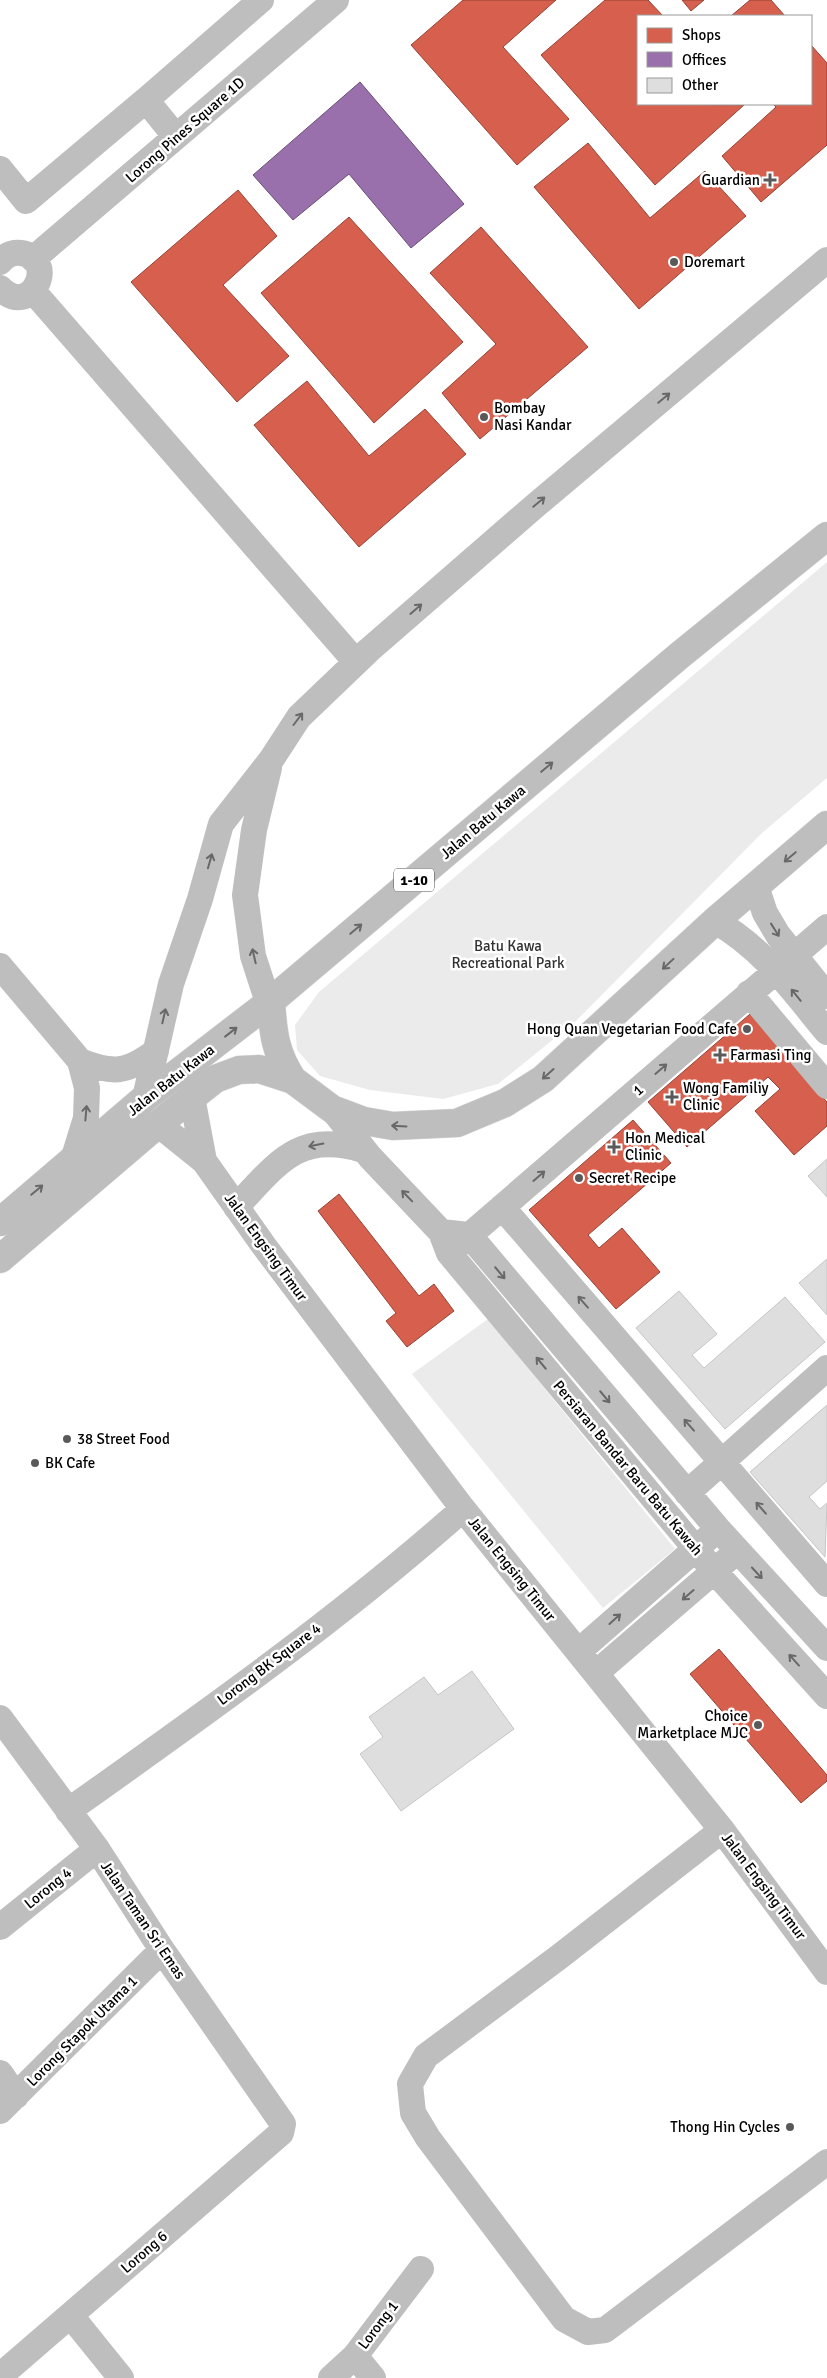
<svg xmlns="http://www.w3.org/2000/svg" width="827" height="2378" viewBox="0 0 827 2378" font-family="Signika,sans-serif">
<rect width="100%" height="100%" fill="#fff"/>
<path fill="#ebebeb" d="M827 562V778L762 833 576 1021 498 1084 443 1099 370 1090 320 1076 297 1050 295 1025 319 992Z
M488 1319 675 1549 603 1608 412 1374Z"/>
<path fill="#d6604d" stroke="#964336" d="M463 0H556L503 47 569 119 517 165 411 45Z
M605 0H648L663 16H638V104L744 105 655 185 541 55Z
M682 0H704L691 11Z
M750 0H771L785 16H731Z
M811 45 827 63V145L761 202 722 156 776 107 773 104H811Z
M588 143 650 218 705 171 746 216 639 309 534 187Z
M238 190 277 236 223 285 289 356 237 402 131 282Z
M349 217 463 342 374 423 261 293Z
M481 227 588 347 480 439 442 393 496 344 430 273Z
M307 381 369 456 425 409 466 454 359 547 254 425Z
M750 1014 827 1102V1126L794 1155 755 1111 780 1089 768 1077 687 1147 648 1102Z
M633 1120 671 1163 588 1235 599 1248 622 1228 660 1272 616 1309 529 1210Z
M339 1194 419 1296 434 1284 454 1311 407 1347 386 1321 396 1313 318 1211Z
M719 1649 827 1775V1781L801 1803 690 1674Z"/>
<path fill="#9970ab" stroke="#6b4e78" d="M360 82 464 204 411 248 349 174 293 220 253 175Z"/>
<path fill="#dedede" stroke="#c6c6c6" d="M827 1159V1197L808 1176Z
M827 1259V1315L799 1283Z
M679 1291 717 1334 692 1355 704 1368 785 1297 825 1342 725 1429 636 1328Z
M827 1405V1481L809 1497 820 1509 827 1503 825 1557 750 1472Z
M472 1671 514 1729 401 1811 360 1754 383 1737 369 1717 424 1677 438 1695Z"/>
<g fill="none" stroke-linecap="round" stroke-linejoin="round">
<g stroke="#dbdbdb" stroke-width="29">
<path id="highway" d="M271 1001C273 1033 275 1053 293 1080
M0 1222 145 1098 271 1001 680 655 827 536
M0 1259 158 1124 215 1079 239 1070 259 1069 293 1080 332 1109 364 1121 393 1126 457 1123 505 1103 543 1079 715 921 827 825"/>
</g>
<path stroke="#bebebe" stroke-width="26" d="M146 100 261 0
M0 169 26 201 146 100 176 137
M33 259 336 0
M0 262C5 256 12 252 21 253 59 258 32 320 0 288
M33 291 356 662
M269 768 254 830 245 895 253 956 265 993 271 1001
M756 886 765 913 778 935 827 996
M715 921C764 949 792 990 827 1032
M0 966 80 1061 87 1088 86 1118 73 1160
M749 993 827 1086
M80 1061C113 1074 127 1073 156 1051
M192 1097 204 1161
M145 1098 171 984 200 899 221 824 271 760 299 717 369 650 536 505 827 260
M332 1109 370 1157 441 1232 449 1253 715 1572 827 1696
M158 1124 204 1161 264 1246 463 1509 722 1830 827 1972
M236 1207C277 1164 298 1130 363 1150
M502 1207 827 1584
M441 1232 469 1235 718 1529 827 1648
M457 1246 827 927
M687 1493 827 1368
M579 1651 708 1538
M596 1673 727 1560
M0 1718 97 1849 162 1950 283 2124 281 2133 0 2376
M68 1811C203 1715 339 1619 463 1509
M722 1830 559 1957 426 2056 410 2084 413 2113 428 2138 564 2319 588 2332 605 2330 827 2162
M0 1927 97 1849
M0 2073 16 2096
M0 2111 162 1950
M71 2316 121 2378
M355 2356 373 2378
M331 2378 355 2356 421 2269"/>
<use href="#highway" stroke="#bebebe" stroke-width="28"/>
</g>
<defs><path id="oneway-shaft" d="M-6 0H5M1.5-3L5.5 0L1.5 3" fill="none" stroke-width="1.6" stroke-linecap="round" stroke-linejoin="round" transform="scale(1.25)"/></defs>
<g stroke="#686868">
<use href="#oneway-shaft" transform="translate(664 398) rotate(-40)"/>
<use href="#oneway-shaft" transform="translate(539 502) rotate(-40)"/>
<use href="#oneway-shaft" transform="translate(416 609) rotate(-41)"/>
<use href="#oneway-shaft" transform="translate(298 719) rotate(-53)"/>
<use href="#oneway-shaft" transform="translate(547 767) rotate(-40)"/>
<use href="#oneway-shaft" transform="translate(790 857) rotate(140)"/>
<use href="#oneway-shaft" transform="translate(210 861) rotate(-74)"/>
<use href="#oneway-shaft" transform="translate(356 929) rotate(-40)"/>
<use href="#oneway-shaft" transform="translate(775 930) rotate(58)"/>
<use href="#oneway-shaft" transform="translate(254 956) rotate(-103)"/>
<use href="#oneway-shaft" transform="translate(668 964) rotate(137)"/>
<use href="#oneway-shaft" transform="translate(796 995) rotate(-129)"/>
<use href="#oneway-shaft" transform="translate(164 1016) rotate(-77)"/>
<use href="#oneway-shaft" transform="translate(231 1032) rotate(-38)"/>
<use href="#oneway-shaft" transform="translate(661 1069) rotate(-41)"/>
<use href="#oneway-shaft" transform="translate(548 1074) rotate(138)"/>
<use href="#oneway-shaft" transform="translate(86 1113) rotate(-85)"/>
<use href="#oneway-shaft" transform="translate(399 1126) rotate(-177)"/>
<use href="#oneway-shaft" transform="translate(316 1145) rotate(169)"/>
<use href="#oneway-shaft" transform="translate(539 1176) rotate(-41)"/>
<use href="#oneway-shaft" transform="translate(37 1190) rotate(-40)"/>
<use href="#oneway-shaft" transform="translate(407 1196) rotate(-134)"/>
<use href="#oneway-shaft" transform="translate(500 1273) rotate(50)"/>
<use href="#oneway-shaft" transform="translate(583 1302) rotate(-131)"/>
<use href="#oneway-shaft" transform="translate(541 1363) rotate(-130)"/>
<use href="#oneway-shaft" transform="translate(605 1397) rotate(50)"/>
<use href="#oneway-shaft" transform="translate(689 1425) rotate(-131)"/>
<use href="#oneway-shaft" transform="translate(761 1508) rotate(-131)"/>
<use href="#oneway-shaft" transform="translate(757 1573) rotate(47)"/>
<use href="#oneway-shaft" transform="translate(688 1595) rotate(139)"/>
<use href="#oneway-shaft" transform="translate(615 1619) rotate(-42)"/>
<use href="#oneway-shaft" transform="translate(794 1660) rotate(-132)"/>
</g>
<g fill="#595959" stroke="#fff" stroke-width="2">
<path d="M767.5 172.5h5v5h5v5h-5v5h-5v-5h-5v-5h5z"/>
<circle cx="674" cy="262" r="5"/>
<circle cx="484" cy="417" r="5"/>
<circle cx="747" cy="1029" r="5"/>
<path d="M717.5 1047.5h5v5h5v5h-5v5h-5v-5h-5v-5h5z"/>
<path d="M669.5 1089.5h5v5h5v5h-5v5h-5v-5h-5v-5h5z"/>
<path d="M611.5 1139.5h5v5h5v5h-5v5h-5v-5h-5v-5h5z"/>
<circle cx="579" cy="1178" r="5"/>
<circle cx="67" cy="1439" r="5"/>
<circle cx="35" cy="1463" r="5"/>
<circle cx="758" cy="1725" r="5"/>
<circle cx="790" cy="2127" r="5"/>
</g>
<g text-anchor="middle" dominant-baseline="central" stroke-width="5" stroke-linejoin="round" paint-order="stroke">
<rect fill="#fff" stroke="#4c4c4c" stroke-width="1" x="394" y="868.5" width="40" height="23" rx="4"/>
<g font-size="14" font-weight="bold" fill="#000">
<text x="414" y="880">1-10</text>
</g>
<g font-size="15" fill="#000" stroke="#fff">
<text transform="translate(185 130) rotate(-41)">Lorong Pines Square 1D</text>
<text transform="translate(483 822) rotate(-40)">Jalan Batu Kawa</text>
<text transform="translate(171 1080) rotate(-38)">Jalan Batu Kawa</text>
<text transform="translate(638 1090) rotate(-41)">1</text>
<text transform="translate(266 1247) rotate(54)">Jalan Engsing Timur</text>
<text transform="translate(628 1468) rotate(50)">Persiaran Bandar Baru Batu Kawah</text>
<text transform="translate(512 1569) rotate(51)">Jalan Engsing Timur</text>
<text transform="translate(269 1664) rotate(-37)">Lorong BK Square 4</text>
<text transform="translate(764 1886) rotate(53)">Jalan Engsing Timur</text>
<text transform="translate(48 1888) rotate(-39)">Lorong 4</text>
<text transform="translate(143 1920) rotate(56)">Jalan Taman Sri Emas</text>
<text transform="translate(82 2031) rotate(-45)">Lorong Stapok Utama 1</text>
<text transform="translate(144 2252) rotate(-41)">Lorong 6</text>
<text transform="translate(378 2325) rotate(-53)">Lorong 1</text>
</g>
<g font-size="15" fill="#000" stroke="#fff" text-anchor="start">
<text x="760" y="180" text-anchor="end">Guardian</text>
<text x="684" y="262">Doremart</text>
<text x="494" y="408">Bombay<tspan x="494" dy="17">Nasi Kandar</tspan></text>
<text x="737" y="1029" text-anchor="end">Hong Quan Vegetarian Food Cafe</text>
<text x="730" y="1055">Farmasi Ting</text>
<text x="683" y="1088">Wong Familiy<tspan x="683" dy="17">Clinic</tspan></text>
<text x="625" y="1138">Hon Medical<tspan x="625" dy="17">Clinic</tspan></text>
<text x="589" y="1178">Secret Recipe</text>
<text x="77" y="1439">38 Street Food</text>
<text x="45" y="1463">BK Cafe</text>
<text x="748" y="1716" text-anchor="end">Choice<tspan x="748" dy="17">Marketplace MJC</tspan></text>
<text x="780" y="2127" text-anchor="end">Thong Hin Cycles</text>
</g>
<g font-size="15" fill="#313131" stroke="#fff">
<text x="508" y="946">Batu Kawa<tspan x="508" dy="17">Recreational Park</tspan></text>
</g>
</g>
<rect x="637" y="15" width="175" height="90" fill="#ffffff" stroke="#999999"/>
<rect x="647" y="28" width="25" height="15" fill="#d6604d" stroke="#999999"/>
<text x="682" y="40" font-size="15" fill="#000000">Shops</text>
<rect x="647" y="52" width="25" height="15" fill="#9970ab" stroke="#999999"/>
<text x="682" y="65" font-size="15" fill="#000000">Offices</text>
<rect x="647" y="78" width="25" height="15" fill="#dedede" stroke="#999999"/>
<text x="682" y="90" font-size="15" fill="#000000">Other</text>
</svg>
